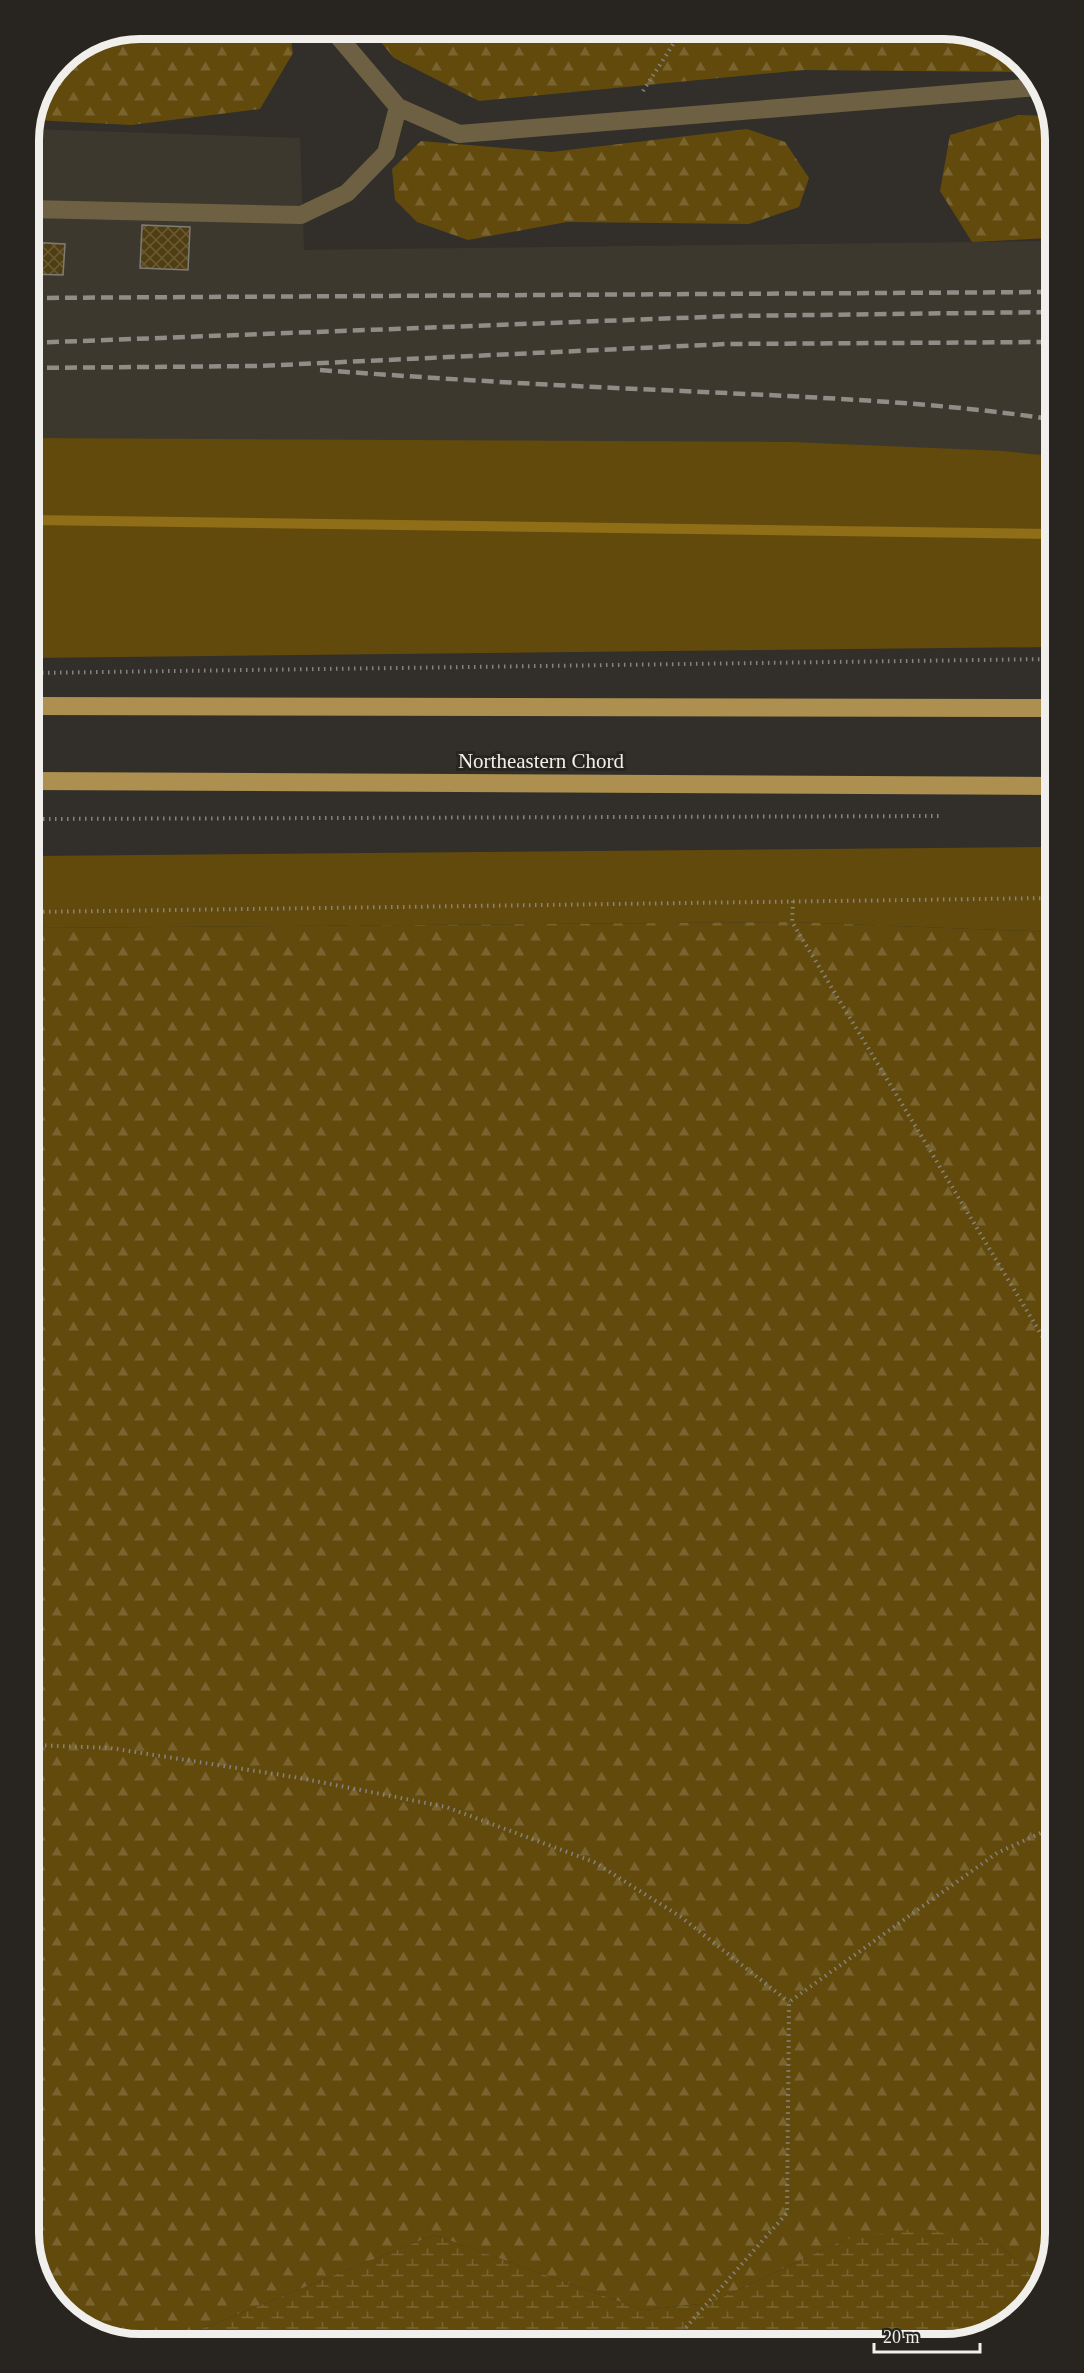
<svg xmlns="http://www.w3.org/2000/svg" width="1084" height="2373" viewBox="0 0 1084 2373" font-family="'Times New Roman',serif">
<defs>
<pattern id="forest-firs" width="22" height="20" patternUnits="userSpaceOnUse" patternTransform="scale(1.5)"><rect width="22" height="20" fill="#624a0d"/><path d="M5 1l3.5 6h-7zM16 11l3.5 6h-7z" fill="#796430"/></pattern>
<pattern id="wetland-marsh" width="20" height="14" patternUnits="userSpaceOnUse" patternTransform="scale(1.5)"><rect width="20" height="14" fill="#624a0d"/><path d="M1 5h8M5 5V1M11 12h8M15 12V8" fill="none" stroke="#796430"/></pattern>
<pattern id="building-cross-hatch" width="8" height="8" patternUnits="userSpaceOnUse" patternTransform="scale(1.5)"><rect width="8" height="8" fill="#503e13"/><path d="M0 0l8 8M0 8l8-8" fill="none" stroke="#6a5a36"/></pattern>
</defs>
<rect width="100%" height="100%" fill="#322f2a"/>
<path fill="#3d382d" d="M31 129 300 138 304 250 1050 241 1051 480 30 481Z"/>
<path fill="#624a0d" d="M30 438 792 442 1003 451 1050 456 1051 647 30 658Z
M1052 847V932L792 922 31 928V856Z"/>
<path fill="url(#forest-firs)" d="M140 29H289L293 53 260 109 131 125 34 120 61 61 97 37Z
M370 29H952L1012 52 1027 72 804 70 479 101 394 58Z
M1019 115 1050 116V238L972 242 940 191 950 135Z
M747 129 785 142 809 178 799 207 749 224 567 222 468 240 417 222 395 200 392 169 421 141 551 152Z
M792 922 1052 932 1055 2234 1039 2283 998 2243 846 2239 710 2303 643 2310 434 2235 164 2344 123 2341 72 2321 35 2269 31 928Z"/>
<path fill="url(#wetland-marsh)" d="M920 2228 998 2243 1039 2283 1033 2301 980 2338 164 2344 434 2235 643 2310 710 2303 846 2239Z"/>
<g fill="none" stroke-linecap="round" stroke-linejoin="round">
<path stroke="#906e17" stroke-width="10" d="M30 520 1051 534"/>
</g>
<path fill="url(#building-cross-hatch)" stroke="#7d7b75" stroke-width="1.5" d="M142 225 190 227 188 270 140 268Z
M29 242 65 244 63 275 29 274Z"/>
<g fill="none" stroke-linecap="round" stroke-linejoin="round">
<path stroke="#86837f" stroke-width="4" stroke-dasharray="1.5 4.5" stroke-linecap="butt" d="M643 91 683 29
M30 673 1051 659
M31 819 939 816
M793 901 792 922 1053 1354
M31 912 1052 898
M33 1745 110 1748 300 1778 446 1807 594 1862 681 1917 789 2002
M674 2341 787 2213 789 2002 997 1853 1054 1827"/>
<path stroke="#6e6042" stroke-width="18" d="M332 29 398 107 459 134 1038 87
M29 209 301 215 347 193 386 153 398 107"/>
<path stroke="#ad904f" stroke-width="18" d="M30 706 1051 708
M30 781 1051 786"/>
<path stroke="#8f8d88" stroke-width="4.5" stroke-dasharray="12 6" stroke-linecap="butt" d="M29 298 1050 292
M29 343 731 316 1050 312
M29 368 259 366 726 344 1050 342
M320 370C441 379 562 386 683 391 805 397 929 401 1050 419"/>
</g>
<g text-anchor="middle" dominant-baseline="central" stroke-width="6" stroke-linejoin="round" paint-order="stroke">
<g font-size="21" fill="#f0efeb" stroke="#282521">
<text x="541" y="761">Northeastern Chord</text>
</g>
</g>
<path d="M0 0H1084V2373H0ZM140 39H944A101 101 0 0 1 1045 140V2233A101 101 0 0 1 944 2334H140A101 101 0 0 1 39 2233V140A101 101 0 0 1 140 39Z" fill="#282521" fill-rule="evenodd"/>
<path fill="none" stroke="#f0efeb" stroke-width="8" d="M140 39H944A101 101 0 0 1 1045 140V2233A101 101 0 0 1 944 2334H140A101 101 0 0 1 39 2233V140A101 101 0 0 1 140 39Z"/>
<path d="M874 2343v9h106v-9" fill="none" stroke="#f0efeb" stroke-width="3"/>
<text x="883" y="2343" font-size="18" fill="#f0efeb" stroke="#282521" stroke-width="4.5" paint-order="stroke">20 m</text>
</svg>
